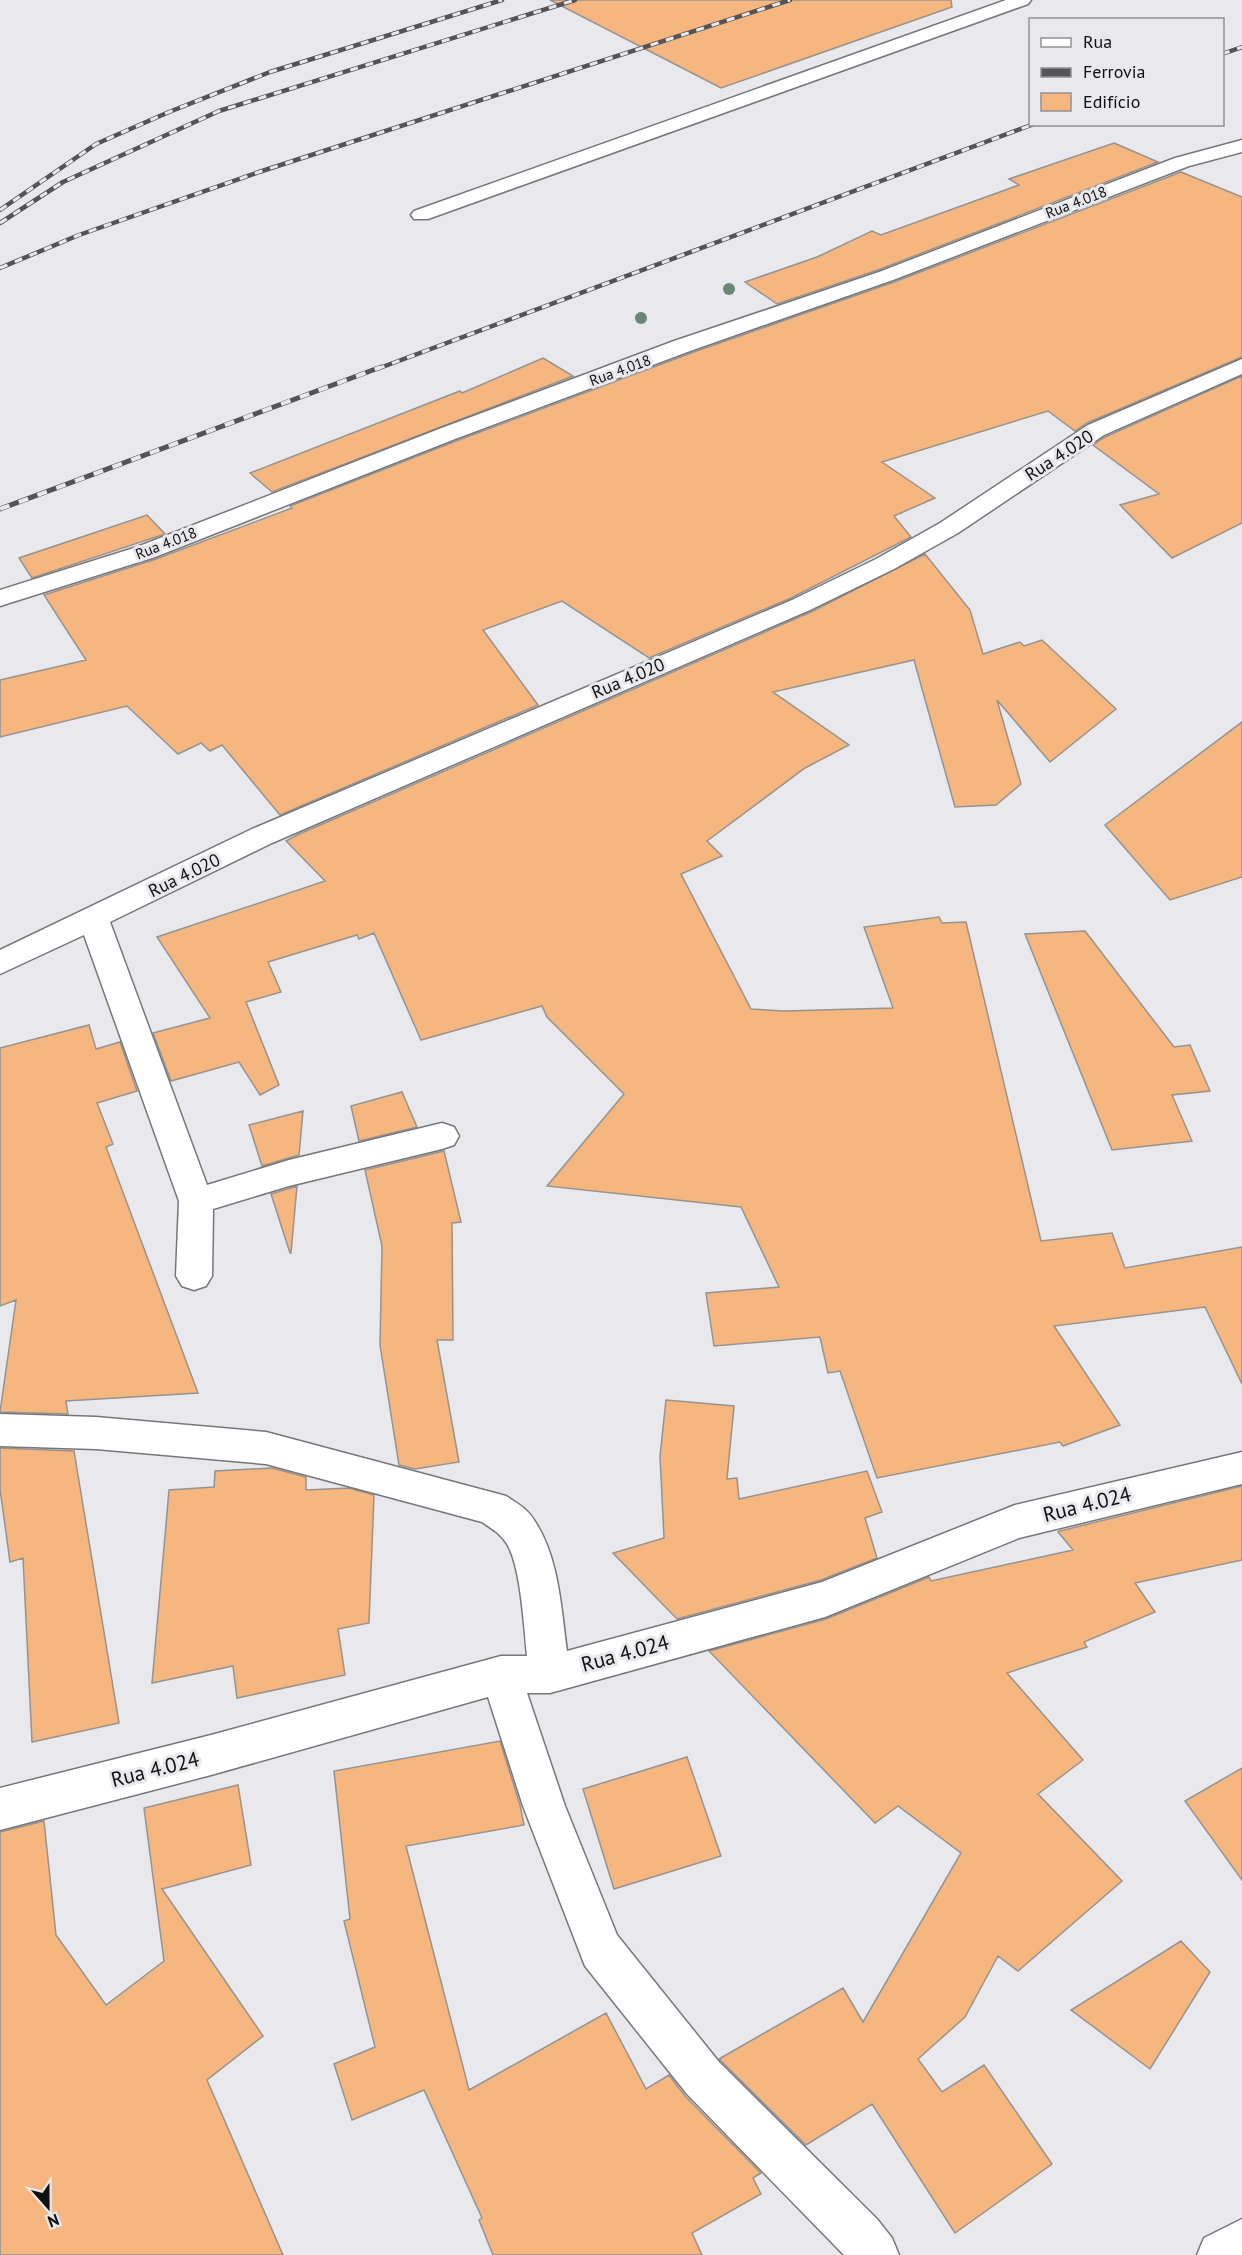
<svg xmlns="http://www.w3.org/2000/svg" width="1242" height="2255" viewBox="0 0 1242 2255" font-family="'PT Sans',sans-serif">
<rect width="100%" height="100%" fill="#e8e8ed"/>
<path fill="#f6b67f" stroke="#979390" stroke-width="1.5" d="M550 0H951L952 7 721 88Z
M1114 143 1158 162 878 270 777 304 745 282 817 257 872 231 881 235 1019 185 1009 179Z
M1181 172 1242 197V357L1087 423 1075 431 1048 411 882 462 935 498 894 516 911 537 791 598 649 658 562 601 483 630 538 705 280 815 222 745 210 751 201 743 178 754 127 706 0 737V680L86 660 44 595 156 559 292 508 290 506 456 441 691 353 894 282Z
M543 358 573 376 272 492 250 473 460 391 462 393Z
M1242 376V523L1172 558 1120 505 1159 494 1093 445 1105 437Z
M147 515 165 534 32 578 19 558Z
M925 554 970 610 983 654 1020 642 1024 646 1042 640 1116 709 1050 762 997 700 1021 784 996 805 955 807 914 660 773 692 849 745 805 768 707 841 722 856 681 874 751 1009 784 1011 893 1008 864 927 939 917 942 923 966 922 1041 1241 1112 1233 1125 1268 1242 1247V1384L1205 1307 1054 1326 1120 1425 1063 1446 1060 1442 877 1478 840 1371 828 1373 820 1337 714 1346 706 1293 779 1287 741 1207 547 1186 624 1094 547 1017 542 1006 421 1040 374 933 359 939 357 935 268 962 281 992 246 1002 279 1085 260 1095 239 1062 171 1081 153 1033 210 1018 157 937 325 881 286 841 297 835 811 612Z
M1242 722V877L1170 900 1105 825Z
M1085 931 1174 1047 1190 1045 1210 1091 1172 1095 1192 1141 1112 1150 1025 934Z
M89 1025 96 1049 120 1042 137 1091 97 1103 113 1144 106 1147 198 1393 66 1401 68 1414 0 1412 16 1300 0 1306V1048Z
M402 1092 417 1127 359 1141 351 1106Z
M303 1111 299 1155 262 1166 249 1125Z
M444 1151 461 1222 452 1223 453 1340H437L459 1462 415 1469 399 1465 380 1345 382 1246 365 1170Z
M297 1186 291 1253H290L271 1194Z
M666 1400 734 1406 727 1479 737 1478 739 1499 867 1471 882 1512 865 1518 877 1558 821 1580 677 1619 613 1553 664 1538 660 1456Z
M0 1448 74 1451 119 1723 32 1742 23 1558 10 1562 0 1489Z
M272 1468 306 1477V1490L349 1488 374 1495 369 1623 338 1629 345 1675 237 1698 233 1666 152 1683 169 1490 214 1487 215 1471Z
M1242 1486V1560L1135 1583 1155 1612 1084 1642 1087 1647 1007 1673 1083 1760 1038 1794 1122 1881 1018 1971 998 1956 965 2017 918 2059 942 2092 984 2065 1052 2164 955 2233 872 2104 806 2145 719 2059 843 1988 863 2022 961 1853 898 1806 875 1823 709 1651 826 1619 929 1577 931 1581 1073 1550 1058 1532 1060 1531Z
M500 1741 520 1805 524 1825 406 1846 469 2090 606 2013 646 2089 669 2075 685 2096 761 2173 753 2178 761 2194 692 2233 702 2255H493L479 2220 482 2218 424 2090 352 2120 334 2064 375 2047 344 1921 350 1919 334 1771Z
M687 1757 721 1856 614 1889 583 1789Z
M1242 1768V1880L1185 1801Z
M238 1785 251 1865 162 1889 263 2036 207 2080 283 2255H0V1832L44 1821 56 1935 106 2005 164 1961 144 1808Z
M1181 1941 1210 1972 1150 2069 1071 2010Z"/>
<g fill="none" stroke-linecap="round" stroke-linejoin="round">
<g stroke="#77777b" stroke-width="3">
<path id="minor" d="M1006 0H1031L1028 4 428 219H414L411 215 414 211Z
M1242 140V152L1189 166 893 280 690 351 455 439 155 557 0 606V590L137 547 439 429 674 341 879 272 1175 158Z
M1242 359V374L1104 435 958 533 894 569 810 610 272 843 110 922 207 1185 289 1160 442 1123 454 1127 459 1136 454 1145 442 1149 289 1186 213 1209 212 1276 206 1286 194 1290 182 1286 176 1276 179 1201 84 935 0 974V950L252 829 792 600 876 559 940 523 1088 425Z
M0 1414 96 1417 266 1432 506 1496C516 1503 528 1509 534 1520 559 1557 561 1608 567 1651L822 1582 1015 1505 1242 1452V1484L1019 1538 825 1617 550 1693H527L565 1806 617 1935 719 2062 877 2219 892 2238 899 2255H844L687 2094 585 1966 523 1806 488 1697 211 1775 0 1830V1788L211 1735 501 1656H527C524 1627 521 1567 507 1544 501 1534 491 1528 482 1522L266 1464 96 1449 0 1446Z
M1242 2219V2255H1197L1204 2238Z"/>
</g>
<use href="#minor" fill="#fff" fill-rule="evenodd"/>
<g stroke="#545457" stroke-width="4.5">
<path id="rail-far1" d="M1222 54 1242 47
M0 210 96 144 169 112 270 72 502 0
M0 223 63 182 219 111 575 0
M0 268 79 235 259 172 790 0
M377 369 1034 124"/>
</g>
<g stroke="#545457" stroke-width="5">
<path id="rail" d="M0 509 381 367"/>
</g>
<use href="#rail-far1" stroke="#e8e8ed" stroke-width="3" stroke-dasharray="8" stroke-linecap="butt"/>
<use href="#rail" stroke="#e8e8ed" stroke-width="4" stroke-dasharray="10" stroke-linecap="butt"/>
</g>
<g fill="#688777">
<circle cx="729" cy="289" r="6"/>
<circle cx="641" cy="318" r="6"/>
</g>
<g text-anchor="middle" dominant-baseline="central" stroke-width="6" stroke-linejoin="round" paint-order="stroke">
<g font-size="15" fill="#101011" stroke="#e8e8ed">
<text transform="translate(1076 202) rotate(-21)">Rua 4.018</text>
<text transform="translate(620 370) rotate(-20)">Rua 4.018</text>
<text transform="translate(166 543) rotate(-21)">Rua 4.018</text>
</g>
<g font-size="18" fill="#101011" stroke="#e8e8ed">
<text transform="translate(1059 455) rotate(-33)">Rua 4.020</text>
<text transform="translate(628 678) rotate(-23)">Rua 4.020</text>
<text transform="translate(184 875) rotate(-26)">Rua 4.020</text>
</g>
<g font-size="21" fill="#101011" stroke="#e8e8ed">
<text transform="translate(1087 1504) rotate(-14)">Rua 4.024</text>
<text transform="translate(625 1653) rotate(-15)">Rua 4.024</text>
<text transform="translate(155 1769) rotate(-14)">Rua 4.024</text>
</g>
</g>
<rect x="1029" y="18" width="195" height="108" fill="#e8e8ed" stroke="#929295" stroke-width="1.5"/>
<rect x="1041" y="38" width="30" height="9" fill="#ffffff" stroke="#929295" stroke-width="1.5"/>
<text x="1083" y="48" font-size="18" fill="#101011">Rua</text>
<rect x="1041" y="68" width="30" height="9" fill="#545457" stroke="#929295" stroke-width="1.5"/>
<text x="1083" y="78" font-size="18" fill="#101011">Ferrovia</text>
<rect x="1041" y="93" width="30" height="18" fill="#f6b67f" stroke="#929295" stroke-width="1.5"/>
<text x="1083" y="108" font-size="18" fill="#101011">Edifício</text>
<g transform="translate(48 2207) rotate(159)" stroke="#e8e8ed" stroke-width="4.5" paint-order="stroke">
<path d="M0-4.5L10 22L0 15L-10 22Z" fill="#101011"/>
<text y="-9" font-size="16" font-weight="bold" text-anchor="middle" fill="#101011">N</text>
</g>
</svg>
